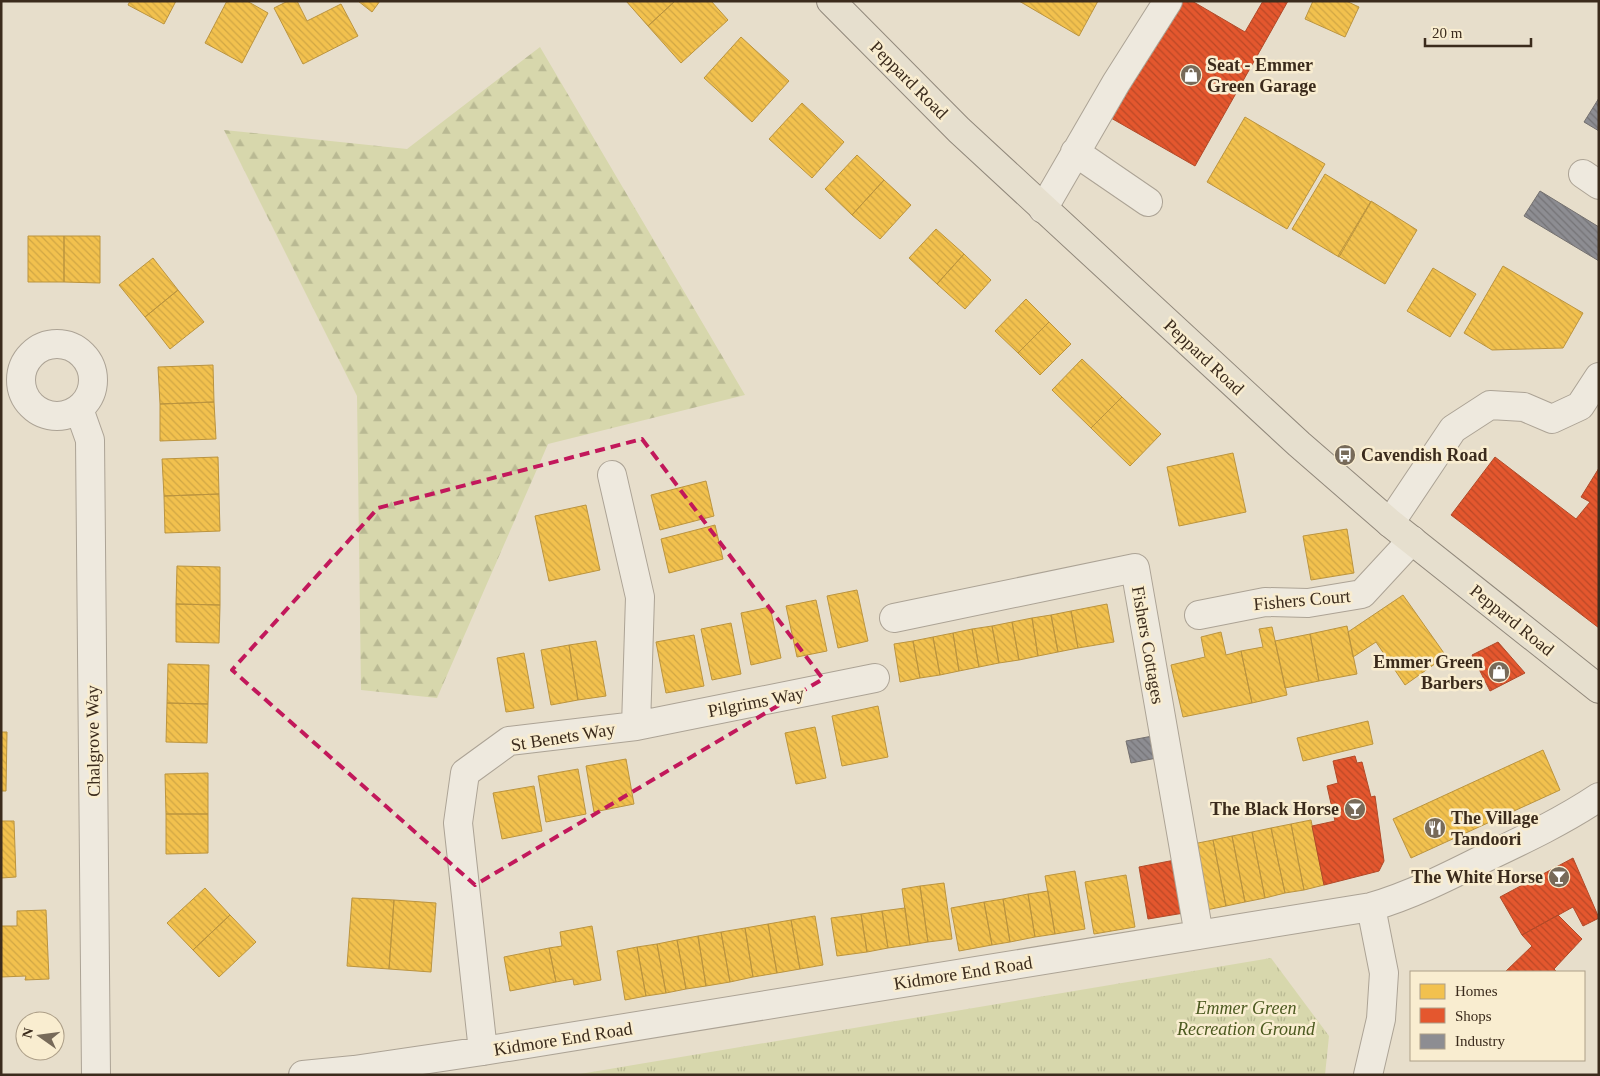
<svg xmlns="http://www.w3.org/2000/svg" width="1600" height="1076" viewBox="0 0 1600 1076" font-family="'Times New Roman',serif">
<defs>
<pattern id="grass-tufts" width="24" height="20" patternUnits="userSpaceOnUse" patternTransform="scale(1.25)"><rect width="24" height="20" fill="#d7d7ac"/><path d="M3 7l-1-3M5 7V3M7 7l1-3M15 17l-1-3M17 17v-4M19 17l1-3" fill="none" stroke="#b9b993"/></pattern>
<pattern id="forest-firs" width="22" height="20" patternUnits="userSpaceOnUse" patternTransform="scale(1.25)"><rect width="22" height="20" fill="#d7d7ac"/><path d="M5 1l3.5 6h-7zM16 11l3.5 6h-7z" fill="#b9b993"/></pattern>
<pattern id="homes-back-hatch" width="6" height="6" patternUnits="userSpaceOnUse" patternTransform="scale(1.25)"><rect width="6" height="6" fill="#f2c14e"/><path d="M-1 5l2 2M0 0l6 6M5-1l2 2" fill="none" stroke="#d0a644"/></pattern>
<pattern id="shops-back-hatch" width="6" height="6" patternUnits="userSpaceOnUse" patternTransform="scale(1.25)"><rect width="6" height="6" fill="#e4572e"/><path d="M-1 5l2 2M0 0l6 6M5-1l2 2" fill="none" stroke="#ba4826"/></pattern>
<pattern id="industry-back-hatch" width="6" height="6" patternUnits="userSpaceOnUse" patternTransform="scale(1.25)"><rect width="6" height="6" fill="#8d8d92"/><path d="M-1 5l2 2M0 0l6 6M5-1l2 2" fill="none" stroke="#747376"/></pattern>
</defs>
<rect width="100%" height="100%" fill="#e7decb"/>
<path fill="url(#grass-tufts)" d="M1271 958 1329 1036 1325 1075H574Z"/>
<path fill="url(#forest-firs)" d="M540 47 745 395 548 444 437 698 361 690 357 396 224 130 407 149Z"/>
<path fill="url(#homes-back-hatch)" stroke="#bb943f" d="M130 1H176L164 24 128 5Z
M227 1H247L268 13 242 63 205 43Z
M288 1H297L307 21 341 4 358 36 303 64 274 8Z
M358 1H380L372 12Z
M626 1H675L648 26Z
M675 1H711L728 20 681 63 648 26Z
M1019 1H1098L1079 36Z
M1313 1H1346L1359 7 1345 37 1305 19Z
M741 37 789 81 752 122 704 78Z
M802 103 844 142 812 178 769 139Z
M1245 117 1325 164 1287 229 1207 182Z
M857 155 884 180 852 215 825 189Z
M1325 174 1371 202 1339 257 1292 229Z
M884 180 911 205 880 239 852 215Z
M1371 201 1417 230 1385 284 1338 256Z
M936 229 964 254 937 284 909 258Z
M28 236H64V282H28Z
M64 236H100V283L64 282Z
M964 254 991 280 965 309 937 284Z
M153 258 178 290 145 317 119 285Z
M1503 266 1583 313 1563 348 1492 350 1464 333Z
M1433 268 1476 294 1450 337 1407 311Z
M178 290 204 322 170 349 145 317Z
M1026 299 1049 322 1018 353 995 331Z
M1049 322 1071 344 1040 375 1018 353Z
M1082 359 1122 397 1091 428 1052 390Z
M213 365 214 402 160 404 158 367Z
M1122 397 1161 434 1130 466 1091 428Z
M214 402 216 439 160 441V404Z
M1233 453 1246 512 1179 526 1167 467Z
M218 457 219 494 164 496 162 459Z
M706 481 714 516 660 530 651 495Z
M219 494 220 531 165 533 164 496Z
M586 505 600 570 549 581 535 516Z
M715 525 723 559 669 573 661 539Z
M1347 529 1354 573 1311 580 1303 536Z
M177 566 220 567V605L176 604Z
M857 590 868 641 838 648 827 596Z
M1403 595 1446 656 1405 685 1376 642 1353 657 1348 632Z
M816 600 827 651 797 657 786 606Z
M176 604 220 605 219 643 176 642Z
M1107 604 1114 642 1078 648 1071 611Z
M770 607 781 658 751 665 741 613Z
M1071 611 1078 648 1058 652 1051 615Z
M1051 615 1058 652 1038 656 1032 618Z
M1032 618 1038 656 1019 660 1012 622Z
M1012 622 1019 660 999 663 992 626Z
M731 623 741 674 712 680 701 629Z
M992 626 999 663 979 667 972 629Z
M1347 626 1357 674 1319 681 1310 634Z
M1272 627 1287 695 1252 703 1241 651 1263 647 1259 629Z
M972 629 979 667 959 671 953 633Z
M1221 632 1226 655 1241 651 1252 703 1183 717 1171 665 1205 657 1201 637Z
M953 633 959 671 940 675 933 637Z
M1310 634 1319 681 1285 688 1275 641Z
M694 635 704 686 666 693 656 642Z
M933 637 940 675 920 678 913 641Z
M596 641 606 696 578 700 569 645Z
M913 641 920 678 900 682 894 644Z
M569 645 578 700 551 705 541 650Z
M524 653 534 708 506 712 497 658Z
M168 664 209 665 208 704 167 703Z
M167 703 208 704 207 743 166 742Z
M878 706 888 757 842 766 832 716Z
M1368 721 1373 744 1303 761 1297 738Z
M815 727 826 778 796 784 785 733Z
M1 732H7L6 791H1Z
M1543 750 1560 790 1411 858 1393 819Z
M626 759 634 804 594 812 586 766Z
M578 769 586 814 546 822 538 776Z
M208 773V814H166L165 774Z
M534 786 542 831 502 839 493 793Z
M166 814H208V853L166 854Z
M1311 820 1324 885 1304 890 1291 824Z
M1 821H14L16 877 1 878Z
M1291 824 1304 890 1285 893 1271 828Z
M1271 828 1285 893 1265 898 1252 832Z
M1252 832 1265 898 1245 902 1232 836Z
M1232 836 1245 902 1226 906 1213 840Z
M1213 840 1226 906 1206 910 1193 844Z
M1075 871 1085 929 1055 934 1045 876Z
M1126 875 1135 927 1094 934 1085 882Z
M944 883 952 939 928 942 920 886Z
M920 886 928 942 910 945 902 889Z
M205 888 230 915 193 950 167 923Z
M1048 891 1055 934 1035 937 1028 894Z
M1028 894 1035 937 1010 942 1003 899Z
M352 898 394 900 389 969 347 966Z
M1003 899 1010 942 992 945 984 902Z
M394 900 436 903 431 972 389 969Z
M984 902 992 945 959 951 951 908Z
M905 908 910 945 888 948 882 911Z
M46 910 49 979 25 980 26 976 1 977V926H17V911Z
M882 911 888 948 867 952 861 914Z
M861 914 867 952 837 956 831 918Z
M230 915 256 942 219 977 193 950Z
M815 916 823 965 800 969 791 920Z
M791 920 800 969 777 973 768 924Z
M768 924 777 973 753 977 745 928Z
M592 926 601 980 574 985 573 979 556 982 549 948 562 946 560 932Z
M745 928 753 977 730 982 721 932Z
M721 932 730 982 706 986 698 936Z
M698 936 706 986 686 989 677 940Z
M677 940 686 989 666 993 657 944Z
M657 944 666 993 646 996 637 947Z
M637 947 646 996 625 1000 617 951Z
M549 948 556 982 510 991 504 957Z"/>
<path fill="url(#shops-back-hatch)" stroke="#b14a29" d="M1178 1H1192L1245 32 1263 1H1288L1195 166 1111 118Z
M1495 457 1576 519 1590 502 1581 497 1599 468V628L1451 515Z
M1498 642 1525 673 1490 691 1472 655Z
M1355 756 1357 763 1362 762 1371 797 1375 796 1384 861 1379 871 1324 885 1312 826 1335 821 1327 786 1338 783 1333 761Z
M1573 858 1599 918 1583 926 1573 907 1522 935 1500 897Z
M1180 859 1190 912 1148 919 1139 867Z
M1558 915 1582 939 1554 969 1557 972H1505L1532 946 1522 935Z"/>
<path fill="url(#industry-back-hatch)" stroke="#74706f" d="M1599 98V131L1584 122Z
M1540 191 1599 227V261L1524 216Z
M1158 735 1162 757 1131 763 1126 741Z"/>
<g fill="none" stroke-linecap="round" stroke-linejoin="round">
<g stroke="#aca395" stroke-width="30">
<path id="minor" d="M1075 152 1148 202
M1583 174 1599 185
M1043 209 1116 83 1168 1
M21 380a36 36 0 1 1 72 0a36 36 0 1 1-72 0Z
M79 409 90 440 96 1075
M1390 523 1453 429 1490 405 1524 407 1552 419 1580 406 1599 377
M1199 615 1265 602 1308 603 1362 594 1412 540
M894 618 1135 568 1199 935
M636 726 875 678
M483 1051 458 823 465 773 509 741 636 726 640 597 612 475
M303 1075 354 1070 483 1051 1371 907C1412 895 1449 876 1487 857 1525 839 1563 821 1599 797
M1368 1075 1381 1019 1384 973 1371 907"/>
</g>
<g stroke="#91887b" stroke-width="30">
<path id="major" d="M831 1 959 130 1299 444 1390 523 1599 689"/>
</g>
<use href="#minor" stroke="#eee9de" stroke-width="28"/>
<use href="#major" stroke="#e6dfce" stroke-width="28"/>
</g>
<path fill="none" stroke="#c2185b" stroke-width="4" stroke-dasharray="10 6" stroke-linejoin="round" d="M642 439 823 679 475 885 232 670 378 508Z"/>
<defs>
<g id="shop-disc" transform="scale(1.125)"><circle r="9.5" fill="#776a59" stroke="#f9edd0"/><path d="M-5-2.5h2.3a2.7 3.5 0 0 1 5.4 0H5L5.5 6h-11ZM-1.5-2.5h3a1.5 2.3 0 0 0-3 0Z" fill="#fff"/></g>
<g id="bus-disc" transform="scale(1.125)"><circle r="9.5" fill="#776a59" stroke="#f9edd0"/><path d="M-5-6H5V4H4V6H2V4H-2V6H-4V4H-5ZM-3.5-4V0h7V-4ZM-3.5 1.2v1.5H-2V1.2ZM2 1.2v1.5H3.5V1.2Z" fill="#fff"/></g>
<g id="bar-disc" transform="scale(1.125)"><circle r="9.5" fill="#776a59" stroke="#f9edd0"/><path d="M-6-5H6L.8 .8V4.5H3.5V6h-7V4.5H-.8V.8Z" fill="#fff"/></g>
<g id="restaurant-disc" transform="scale(1.125)"><circle r="9.5" fill="#776a59" stroke="#f9edd0"/><path d="M-5-6h1v4h1v-4h1v4h1v-4h1v5L-1.5 .5V6h-2V.5L-5-1ZM5-6V6H3V1.5H1.5Q1.5-4 5-6Z" fill="#fff"/></g>
</defs>
<g fill-rule="evenodd">
<use href="#shop-disc" x="1191" y="75"/>
<use href="#bus-disc" x="1345" y="455"/>
<use href="#shop-disc" x="1499" y="672"/>
<use href="#bar-disc" x="1355" y="809"/>
<use href="#restaurant-disc" x="1435" y="828"/>
<use href="#bar-disc" x="1559" y="877"/>
</g>
<g text-anchor="middle" dominant-baseline="central" stroke-width="5" stroke-linejoin="round" paint-order="stroke">
<g font-size="18" font-weight="bold" fill="#3b2b1c" stroke="#f9edd0" text-anchor="start">
<text x="1207" y="65">Seat - Emmer<tspan x="1207" dy="21">Green Garage</tspan></text>
<text x="1361" y="455">Cavendish Road</text>
<text x="1483" y="662" text-anchor="end">Emmer Green<tspan x="1483" dy="21">Barbers</tspan></text>
<text x="1339" y="809" text-anchor="end">The Black Horse</text>
<text x="1451" y="818">The Village<tspan x="1451" dy="21">Tandoori</tspan></text>
<text x="1543" y="877" text-anchor="end">The White Horse</text>
</g>
<g font-size="18" fill="#3b2b1c" stroke="#f9edd0">
<text transform="translate(909 80) rotate(45)">Peppard Road</text>
<text transform="translate(1204 357) rotate(43)">Peppard Road</text>
<text transform="translate(1302 600) rotate(-5)">Fishers Court</text>
<text transform="translate(1512 620) rotate(39)">Peppard Road</text>
<text transform="translate(1148 645) rotate(80)">Fishers Cottages</text>
<text transform="translate(756 702) rotate(-11)">Pilgrims Way</text>
<text transform="translate(563 737) rotate(-9)">St Benets Way</text>
<text transform="translate(93 741) rotate(-91)">Chalgrove Way</text>
<text transform="translate(963 973) rotate(-9)">Kidmore End Road</text>
<text transform="translate(563 1039) rotate(-9)">Kidmore End Road</text>
</g>
<g font-size="18" font-style="italic" fill="#4c5a20" stroke="#f9edd0">
<text x="1246" y="1008">Emmer Green<tspan x="1246" dy="21">Recreation Ground</tspan></text>
</g>
</g>
<rect width="1600" height="1076" fill="none" stroke="#3b2b1c" stroke-width="5"/>
<rect x="1410" y="971" width="175" height="90" fill="#f9edd0" stroke="#ad9f88"/>
<rect x="1420" y="984" width="25" height="15" fill="#f2c14e" stroke="#ad9f88"/>
<text x="1455" y="996" font-size="15" fill="#3b2b1c">Homes</text>
<rect x="1420" y="1008" width="25" height="15" fill="#e4572e" stroke="#ad9f88"/>
<text x="1455" y="1021" font-size="15" fill="#3b2b1c">Shops</text>
<rect x="1420" y="1034" width="25" height="15" fill="#8d8d92" stroke="#ad9f88"/>
<text x="1455" y="1046" font-size="15" fill="#3b2b1c">Industry</text>
<g transform="translate(40 1036) rotate(284)"><circle r="24" fill="#f9edd0" stroke="#ad9f88"/>
<path d="M0-4L9 19L0 12L-9 19Z" fill="#776a59"/>
<text y="-8" font-size="14" font-weight="bold" text-anchor="middle" fill="#3b2b1c">N</text>
</g>
<path d="M1425 38v8h106v-8" fill="none" stroke="#3b2b1c" stroke-width="2.5"/>
<text x="1432" y="38" font-size="15" fill="#3b2b1c" stroke="#f9edd0" stroke-width="4" paint-order="stroke">20 m</text>
</svg>
